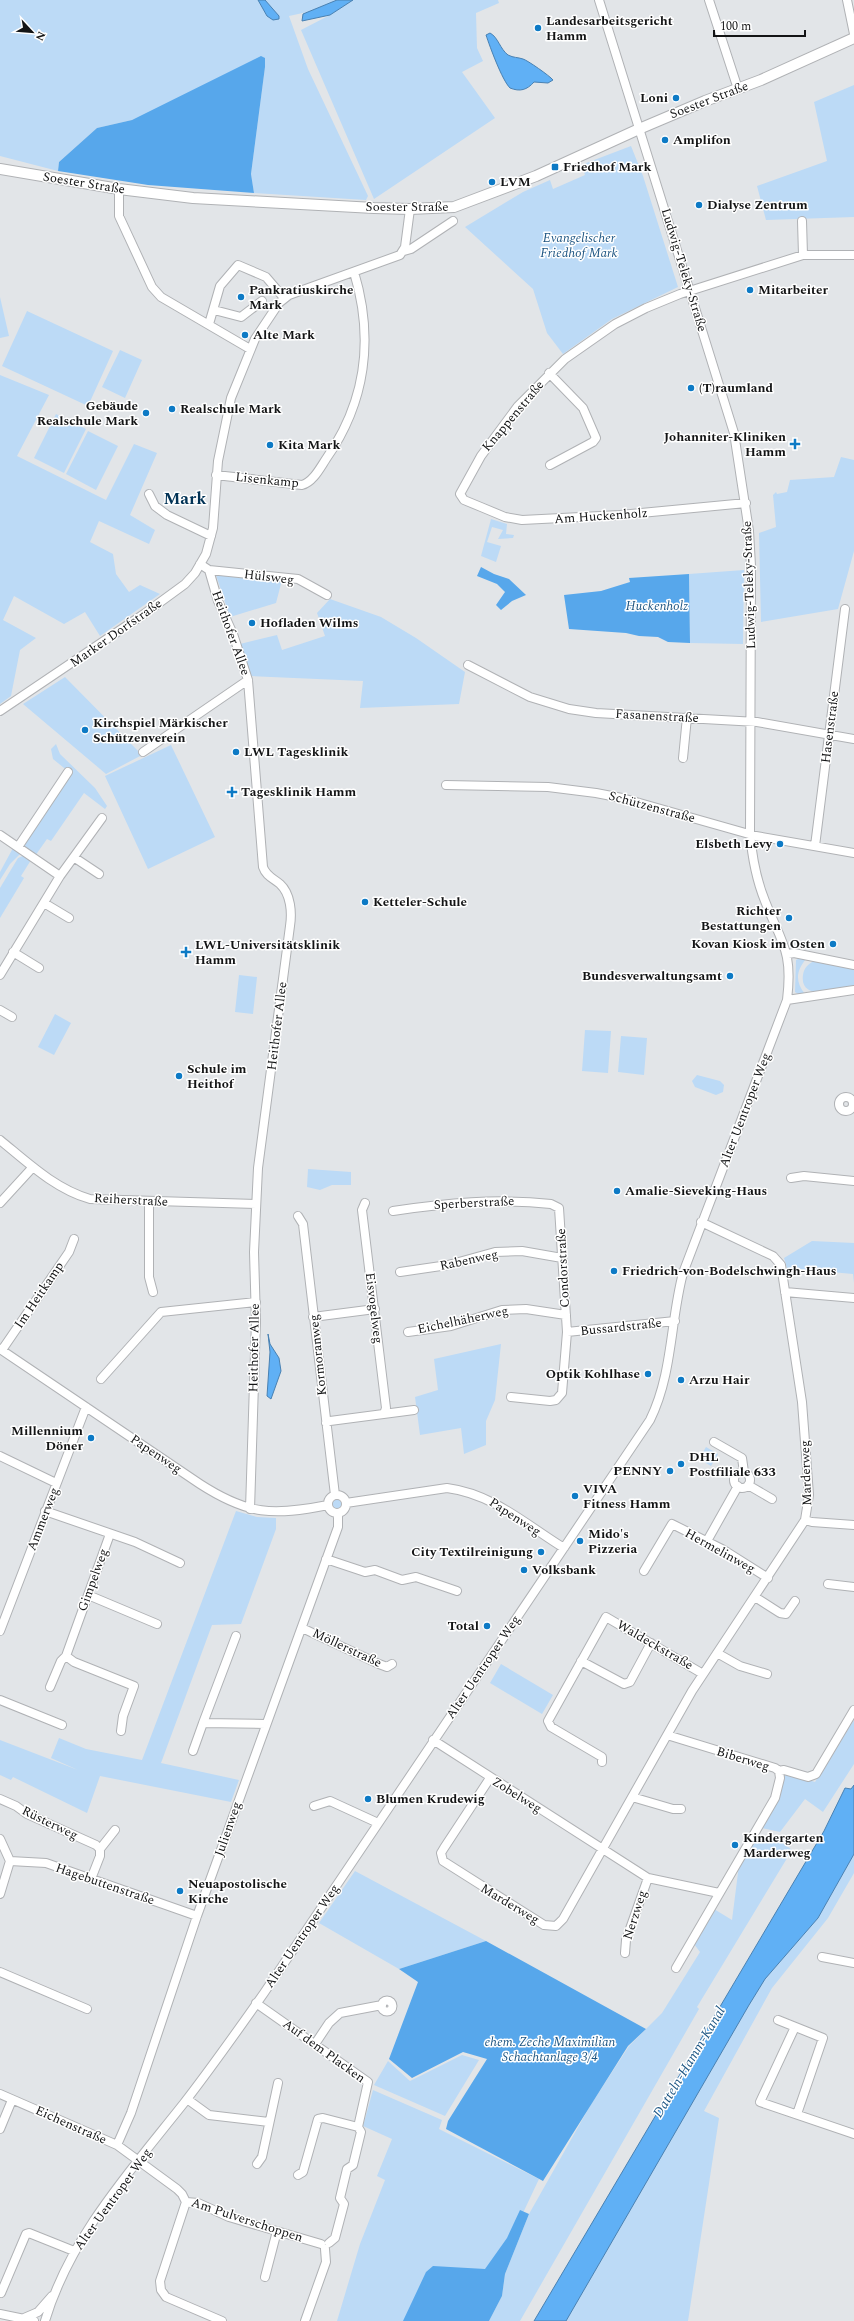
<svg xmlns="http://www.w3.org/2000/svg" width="854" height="2321" viewBox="0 0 854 2321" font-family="Spectral,serif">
<rect width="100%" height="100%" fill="#e2e5e8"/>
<path fill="#bcdaf6" d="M0 0H258L267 16 276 13 265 0H337L312 11 289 16 308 69 368 196 366 200 254 193 251 174 265 67 132 120 97 128 59 162 58 171 0 156Z
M353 0H498L499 3 476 13 477 48 483 61 462 72 495 118 374 199 301 30 330 15Z
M854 85V217L766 220 757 186 827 161 814 102Z
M631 146 643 176 678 287 612 319 563 354 547 333 533 289 465 227 523 192 550 180 553 189 585 175 581 165Z
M0 297 9 336 0 338Z
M27 311 113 351 88 406 2 366Z
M120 350 142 360 125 398 102 387Z
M0 375 49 395 17 456 106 500 134 444 157 453 130 515 155 530 149 544 99 521 90 542 113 554 116 574 129 592 140 585 160 594 100 636 85 612 64 624 14 596 3 620 36 638 20 650 11 696 0 704Z
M56 414 86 429 64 473 34 458Z
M88 431 118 446 96 490 66 474Z
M841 457 854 460V551L838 609 761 622 759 533 776 527 773 495 776 492 777 494 787 492 790 480 834 477Z
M491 519 507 524 506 534 514 535 513 538 498 539 503 530 492 527 487 542 501 546 496 562 481 556Z
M744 570 743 644 690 643 689 574Z
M216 575 274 579 282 580 276 603 230 617Z
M330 599 381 617 416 638 465 672 459 704 360 708 363 681 251 676 240 644 277 635 282 650 325 636 317 613Z
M65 677 142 755 106 774 23 704Z
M56 744 60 754 95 788 107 806 105 809 84 793 51 841 47 839 35 856 20 846 69 772 53 759 51 749Z
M171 745 215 837 148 869 105 776Z
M13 848 21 853 10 864 0 880V872Z
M25 855 31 860 21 876 24 878 0 918V888L18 858Z
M800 958 806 959C796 971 795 982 805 994L800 995 795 992 796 960Z
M814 961 854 969V987C840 989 799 1003 803 975 804 968 808 964 814 961Z
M239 975 257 977 253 1014 235 1012Z
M55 1014 71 1023 54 1055 38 1047Z
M585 1030 611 1031 608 1073 582 1071Z
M621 1036 647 1038 644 1075 618 1072Z
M697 1075 720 1081 724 1085 723 1092 716 1095 695 1087 692 1081Z
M308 1169 351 1172V1185H332L320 1190 307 1187Z
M812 1241 854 1243V1283L853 1274 787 1268 784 1258Z
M501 1344 495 1400 486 1421V1445L464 1454 461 1428 420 1435 415 1397 438 1390 434 1359Z
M706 1447 718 1454 711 1466 699 1459Z
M332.5 1504a4.5 4.5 0 1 1 9 0a4.5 4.5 0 1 1-9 0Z
M236 1511 257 1517 276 1518V1529L241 1624 212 1625 161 1763 239 1780 231 1802 100 1776 87 1813 13 1777 11 1780 0 1775V1740L78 1770 51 1758 59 1738 86 1749 142 1760Z
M501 1664 553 1695 542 1714 490 1683Z
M854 1720V1764L823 1812 805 1799 780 1832 762 1828 761 1826 777 1799 785 1773 815 1782Z
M757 1834 778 1839 792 1850 697 2007 699 2009 520 2321H489L502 2296 505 2274 529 2214 590 2106 629 2046 662 2013 700 1952 694 1944 714 1909 732 1920 739 1865Z
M854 1854V1873L828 1918 772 1988 704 2111 719 2118 688 2321H566L749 2005 765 1979 818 1918Z
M355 1871 486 1941 399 1969 319 1923Z
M462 2055 479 2060 445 2116 374 2085 388 2061 410 2081Z
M373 2090 442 2120 439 2129 539 2179 472 2321H337L360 2244 385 2180 377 2176 392 2139 363 2126Z"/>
<path fill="#57a7eb" d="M261 56 265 58V67L251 174 254 193 148 185 58 171 59 162 97 128 132 120Z
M481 567 494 574 509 579 526 595 512 601 501 610 496 605 505 592 497 584 477 576Z
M689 574 690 643 668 642 658 637 639 636 626 633 569 629 564 595 601 591 630 582 629 578Z
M486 1941 646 2029 628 2046 543 2181 446 2129 448 2121 487 2059 463 2052 412 2078 389 2059 418 1982 399 1969Z
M520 2210 529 2214 505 2274 502 2296 489 2321H403L426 2272 433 2266 485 2269 507 2238Z"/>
<path fill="#60b0f5" stroke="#4981b2" d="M258 0H265L279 16V19L273 20 267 16Z
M337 0H353L330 15 302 21 303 14Z
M490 33C498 37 500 49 508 55 514 58 517 57 523 59 527 60 550 76 553 80L548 83 534 82C527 90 520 92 510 88 502 80 490 47 486 35Z
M268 1334 270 1344 279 1358 281 1371 271 1399 267 1396 270 1352Z
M854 1785V1854L818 1918 765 1979 749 2005 566 2321H534L824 1831 845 1788 851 1789Z"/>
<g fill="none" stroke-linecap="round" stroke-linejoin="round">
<g stroke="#b0b2b5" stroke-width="10">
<path id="minor" d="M709 0 738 89
M847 0 854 34
M119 189V216L152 287 161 297 250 349
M802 221 803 255
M404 251 411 249 453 221
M214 310 241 317 262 301
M209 324 220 286 238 265 266 277 284 298
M549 373 583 408 596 438 593 442 550 465
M216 475 302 485C313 482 320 468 326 459 366 402 374 338 354 272
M149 494 155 506 167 515 211 536
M746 503 620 515 522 520 505 517 481 507 464 500 460 494 481 456 518 406 565 359 615 324 646 308 680 294 803 255H854
M200 564 209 570 218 601 233 634 248 680 263 867C266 876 273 878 280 884 291 894 292 913 290 926L258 1168 254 1252 256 1321 250 1509
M209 570 298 579 327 595
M468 665 530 697 569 709 596 713 757 722 854 739
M0 711 144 614 185 584 195 573 206 554 213 528 218 461 231 398 255 339 279 303 289 295 400 255 405 247 410 209
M143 752 248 680
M683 758 687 717
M446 785 548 787 596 793 622 798 756 836 854 853
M0 835 60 876
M815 846 845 609
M18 847 68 772
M75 858 99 874
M44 903 69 918
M13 952 39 968
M788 954 794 953 854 965
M0 975 60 876 102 818
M787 1000 854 990
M0 1010 12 1017
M839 1104a7 7 0 1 1 14 0a7 7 0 1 1-14 0Z
M0 1140C27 1162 55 1189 90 1199L256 1204
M791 1178 804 1176 854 1181
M149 1202V1277L153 1292
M0 1203 33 1167
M365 1203 362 1210 386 1408 384 1414
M393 1211C446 1203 497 1198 551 1204L559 1208 567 1332 562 1393 556 1400 550 1401 511 1397
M298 1216 303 1224 335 1495
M400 1272 448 1265 495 1252 522 1251 562 1258
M785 1292 854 1298
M313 1317 375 1309
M408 1332 451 1326 502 1310 526 1309 566 1315
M567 1332 675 1321
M0 1349 200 1484C248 1515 273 1516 328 1505
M2 1350 69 1252 74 1239
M101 1379 161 1312 256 1302
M326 1423 330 1421 414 1410
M714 1442 742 1458 744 1472
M0 1456 56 1483
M734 1480a8 8 0 1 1 16 0a8 8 0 1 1-16 0Z
M748 1485 772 1499
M328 1504a9 9 0 1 1 18 0a9 9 0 1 1-18 0Z
M346 1503 447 1488C493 1494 525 1524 564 1548
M45 1511 135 1542 180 1563
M805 1520 812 1522 854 1525
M707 1541 738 1486
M326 1559 365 1572 375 1570 402 1580 416 1577 457 1591
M644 1571 672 1524 722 1549 768 1578
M828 1584 854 1587
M88 1595 157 1624
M755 1597 780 1613 786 1614 795 1601
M302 1628 379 1664 387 1667 392 1664
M0 1631 86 1407
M236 1636 203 1723 266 1724
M717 1653 740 1666 767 1674
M66 1656 74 1662 134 1686 123 1716 121 1731
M581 1661 624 1684 630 1682 651 1643
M50 1687 61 1661 66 1656 110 1534
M0 1700 62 1725
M667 1735 775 1768 779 1771 780 1778 775 1798 676 1968
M433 1740 648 1878 719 1893
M193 1751 203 1723
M602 1762V1757L551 1727 548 1721 606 1617 703 1674
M779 1771 784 1770 808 1777 816 1774 854 1710
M490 1778 444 1848 441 1853 443 1861 544 1925 556 1926 563 1919 692 1691 805 1520 809 1495 802 1402 781 1265 773 1256 701 1222
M632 1797 673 1809H681
M0 1799 16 1806 27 1814 96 1845 100 1849V1856L91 1879
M314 1806 330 1801 378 1823
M0 1839 10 1861 0 1894
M100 1849 115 1830
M10 1861 46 1863 197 1916
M625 1953 626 1940 648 1878
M822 1957 854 1963
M0 1972 87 2009
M381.5 2006a5.5 5.5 0 1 1 11 0a5.5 5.5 0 1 1-11 0Z
M256 2003 368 2082 358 2127 361 2132 353 2165 347 2169 340 2198 344 2204 335 2238 329 2243
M778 2020 823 2038 797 2114
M795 2027 760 2102 854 2134
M315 2044 329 2023 340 2013 382 2005
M0 2094 117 2145 177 2189 182 2194 186 2202
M187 2099 209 2115 269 2122
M0 2129 12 2100
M117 2145 131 2113 197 1916 338 1527V1513
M257 2164 262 2157 278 2083
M298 2175 303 2172 318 2119 323 2118 358 2127
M186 2202 160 2281 161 2290 166 2297 222 2321
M186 2202 198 2203 229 2217 321 2244
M265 2277 277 2231
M1 2293 26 2234 29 2233 74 2251
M0 2314 34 2321
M24 2318 38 2312 52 2296
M45 2321C70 2237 131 2170 184 2103 212 2067 238 2030 264 1993L650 1420C673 1373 670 1322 683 1273L787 1000C793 951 782 944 765 901 756 879 752 856 750 833L751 566 749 531 734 433 599 0
M305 2321 326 2262 325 2249"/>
</g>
<g stroke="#b0b2b5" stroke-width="12">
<path id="major" d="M0 169 119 189 193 198 374 208 410 209 454 207 536 176 639 129 705 101 761 80 854 38"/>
</g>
<use href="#minor" stroke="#fff" stroke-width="8"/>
<use href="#major" stroke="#fff" stroke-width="10"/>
</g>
<g fill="#0d7ac5" stroke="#fff" stroke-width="1.5">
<circle cx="538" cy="28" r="4"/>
<circle cx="676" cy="98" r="4"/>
<circle cx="665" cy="140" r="4"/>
<rect x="551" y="163" width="8" height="8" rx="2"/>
<circle cx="492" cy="182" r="4"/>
<circle cx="699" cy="205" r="4"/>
<circle cx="750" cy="290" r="4"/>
<circle cx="241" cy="297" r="4"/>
<circle cx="245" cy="335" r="4"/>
<circle cx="691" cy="388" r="4"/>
<circle cx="172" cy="409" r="4"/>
<circle cx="146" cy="413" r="4"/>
<path d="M793 438h4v4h4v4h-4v4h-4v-4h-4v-4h4z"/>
<circle cx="270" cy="445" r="4"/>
<circle cx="252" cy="623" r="4"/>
<circle cx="85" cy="730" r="4"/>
<circle cx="236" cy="752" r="4"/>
<path d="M230 786h4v4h4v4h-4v4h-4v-4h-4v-4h4z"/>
<circle cx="780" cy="844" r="4"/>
<circle cx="365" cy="902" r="4"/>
<circle cx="789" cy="918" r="4"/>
<circle cx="833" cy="944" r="4"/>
<path d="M184 946h4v4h4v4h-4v4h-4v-4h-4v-4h4z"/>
<circle cx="730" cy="976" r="4"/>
<circle cx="179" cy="1076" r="4"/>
<circle cx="617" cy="1191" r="4"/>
<circle cx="614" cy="1271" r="4"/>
<circle cx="648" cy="1374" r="4"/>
<circle cx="681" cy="1380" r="4"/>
<circle cx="91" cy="1438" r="4"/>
<circle cx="681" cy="1464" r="4"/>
<circle cx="670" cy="1471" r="4"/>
<circle cx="575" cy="1496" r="4"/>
<circle cx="580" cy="1541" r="4"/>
<circle cx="541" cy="1552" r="4"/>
<circle cx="524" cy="1570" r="4"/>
<circle cx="487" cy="1626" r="4"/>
<circle cx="368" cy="1799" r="4"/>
<circle cx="735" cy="1845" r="4"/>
<circle cx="180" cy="1891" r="4"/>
</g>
<g text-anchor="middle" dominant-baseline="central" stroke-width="3" stroke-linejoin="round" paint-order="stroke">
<g font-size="13" font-weight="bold" fill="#131415" stroke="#fff" text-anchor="start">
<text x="546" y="21">Landesarbeitsgericht<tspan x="546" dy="15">Hamm</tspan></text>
<text x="668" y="98" text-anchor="end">Loni</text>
<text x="673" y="140">Amplifon</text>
<text x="563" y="167">Friedhof Mark</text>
<text x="500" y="182">LVM</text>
<text x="707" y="205">Dialyse Zentrum</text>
<text x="249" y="290">Pankratiuskirche<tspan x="249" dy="15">Mark</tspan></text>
<text x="758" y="290">Mitarbeiter</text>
<text x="253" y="335">Alte Mark</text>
<text x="699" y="388">(T)raumland</text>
<text x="138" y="406" text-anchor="end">Gebäude<tspan x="138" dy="15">Realschule Mark</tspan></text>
<text x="180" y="409">Realschule Mark</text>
<text x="786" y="437" text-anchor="end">Johanniter-Kliniken<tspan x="786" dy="15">Hamm</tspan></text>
<text x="278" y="445">Kita Mark</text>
<text x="260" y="623">Hofladen Wilms</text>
<text x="93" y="723">Kirchspiel Märkischer<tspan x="93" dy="15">Schützenverein</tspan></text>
<text x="244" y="752">LWL Tagesklinik</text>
<text x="241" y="792">Tagesklinik Hamm</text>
<text x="772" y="844" text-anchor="end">Elsbeth Levy</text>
<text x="373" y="902">Ketteler-Schule</text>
<text x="781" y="911" text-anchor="end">Richter<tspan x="781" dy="15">Bestattungen</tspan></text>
<text x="825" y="944" text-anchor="end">Kovan Kiosk im Osten</text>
<text x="195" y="945">LWL-Universitätsklinik<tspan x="195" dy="15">Hamm</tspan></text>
<text x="722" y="976" text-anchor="end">Bundesverwaltungsamt</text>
<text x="187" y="1069">Schule im<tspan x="187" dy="15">Heithof</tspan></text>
<text x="625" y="1191">Amalie-Sieveking-Haus</text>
<text x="622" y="1271">Friedrich-von-Bodelschwingh-Haus</text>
<text x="640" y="1374" text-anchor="end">Optik Kohlhase</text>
<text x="689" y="1380">Arzu Hair</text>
<text x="83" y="1431" text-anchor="end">Millennium<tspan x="83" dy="15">Döner</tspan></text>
<text x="689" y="1457">DHL<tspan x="689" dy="15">Postfiliale 633</tspan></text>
<text x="662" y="1471" text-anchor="end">PENNY</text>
<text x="583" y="1489">VIVA<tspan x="583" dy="15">Fitness Hamm</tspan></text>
<text x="588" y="1534">Mido's<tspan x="588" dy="15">Pizzeria</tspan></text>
<text x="533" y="1552" text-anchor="end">City Textilreinigung</text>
<text x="532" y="1570">Volksbank</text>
<text x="479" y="1626" text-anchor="end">Total</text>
<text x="376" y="1799">Blumen Krudewig</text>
<text x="743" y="1838">Kindergarten<tspan x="743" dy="15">Marderweg</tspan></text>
<text x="188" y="1884">Neuapostolische<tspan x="188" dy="15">Kirche</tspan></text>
</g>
<g font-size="13" fill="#131415" stroke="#fff">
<text transform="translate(709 100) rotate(-21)">Soester Straße</text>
<text transform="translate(84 183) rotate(9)">Soester Straße</text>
<text x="407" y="207">Soester Straße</text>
<text transform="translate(684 270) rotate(73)">Ludwig-Teleky-Straße</text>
<text transform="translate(513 416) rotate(-50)">Knappenstraße</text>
<text transform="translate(267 480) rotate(6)">Lisenkamp</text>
<text transform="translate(601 516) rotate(-4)">Am Huckenholz</text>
<text transform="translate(269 577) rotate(7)">Hülsweg</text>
<text transform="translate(749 585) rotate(-92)">Ludwig-Teleky-Straße</text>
<text transform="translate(116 633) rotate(-35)">Marker Dorfstraße</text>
<text transform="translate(231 633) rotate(70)">Heithofer Allee</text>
<text transform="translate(657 716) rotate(3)">Fasanenstraße</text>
<text transform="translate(830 727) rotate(-83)">Hasenstraße</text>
<text transform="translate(652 807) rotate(15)">Schützenstraße</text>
<text transform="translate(277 1026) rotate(-83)">Heithofer Allee</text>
<text transform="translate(745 1110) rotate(-69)">Alter Uentroper Weg</text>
<text transform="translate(131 1200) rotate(3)">Reiherstraße</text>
<text transform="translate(474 1203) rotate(-3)">Sperberstraße</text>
<text transform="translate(469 1260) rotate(-12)">Rabenweg</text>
<text transform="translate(563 1268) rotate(-93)">Condorstraße</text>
<text transform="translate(39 1295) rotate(-56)">Im Heitkamp</text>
<text transform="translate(374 1308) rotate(83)">Eisvogelweg</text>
<text transform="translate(463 1320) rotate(-12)">Eichelhäherweg</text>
<text transform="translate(621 1327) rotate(-6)">Bussardstraße</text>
<text transform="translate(254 1348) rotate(-89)">Heithofer Allee</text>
<text transform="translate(318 1355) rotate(-96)">Kormoranweg</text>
<text transform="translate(156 1454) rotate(34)">Papenweg</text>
<text transform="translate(806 1473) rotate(-92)">Marderweg</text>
<text transform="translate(515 1517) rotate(33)">Papenweg</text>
<text transform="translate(43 1519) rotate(-69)">Ammerweg</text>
<text transform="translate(720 1551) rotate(29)">Hermelinweg</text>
<text transform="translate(93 1580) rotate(-70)">Gimpelweg</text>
<text transform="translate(655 1645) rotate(30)">Waldeckstraße</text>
<text transform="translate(347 1648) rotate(25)">Möllerstraße</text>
<text transform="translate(483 1667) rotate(-56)">Alter Uentroper Weg</text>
<text transform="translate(743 1759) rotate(17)">Biberweg</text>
<text transform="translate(517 1795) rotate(32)">Zobelweg</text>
<text transform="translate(50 1823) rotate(26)">Rüsterweg</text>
<text transform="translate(228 1829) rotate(-71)">Julienweg</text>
<text transform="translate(105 1884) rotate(19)">Hagebuttenstraße</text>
<text transform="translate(510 1904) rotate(31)">Marderweg</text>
<text transform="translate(635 1915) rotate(-72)">Nerzweg</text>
<text transform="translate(302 1936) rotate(-56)">Alter Uentroper Weg</text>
<text transform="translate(324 2051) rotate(36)">Auf dem Placken</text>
<text transform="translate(71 2125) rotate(24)">Eichenstraße</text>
<text transform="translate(113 2199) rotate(-54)">Alter Uentroper Weg</text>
<text transform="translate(247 2220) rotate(18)">Am Pulverschoppen</text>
</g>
<g font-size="13" font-style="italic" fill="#1e5683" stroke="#fff">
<text x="579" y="238">Evangelischer<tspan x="579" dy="15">Friedhof Mark</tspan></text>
<text x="657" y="606">Huckenholz</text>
<text x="550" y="2042">ehem. Zeche Maximilian<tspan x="550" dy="15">Schachtanlage 3/4</tspan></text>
</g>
<g font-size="14" font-style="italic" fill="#1e5784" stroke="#fff">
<text transform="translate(689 2062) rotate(-59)">Datteln-Hamm-Kanal</text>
</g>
<g font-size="17" font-weight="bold" fill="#023356" stroke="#fff">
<text x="185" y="499">Mark</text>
</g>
</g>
<g transform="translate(32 32) rotate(116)" stroke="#ffffff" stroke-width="3" paint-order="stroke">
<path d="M0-3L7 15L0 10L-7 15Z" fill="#131415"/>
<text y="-6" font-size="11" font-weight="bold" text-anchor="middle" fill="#131415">N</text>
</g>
<path d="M714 30v6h91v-6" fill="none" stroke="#131415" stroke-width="2"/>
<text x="720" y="30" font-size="12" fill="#131415" stroke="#ffffff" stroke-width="3" paint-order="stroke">100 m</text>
</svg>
